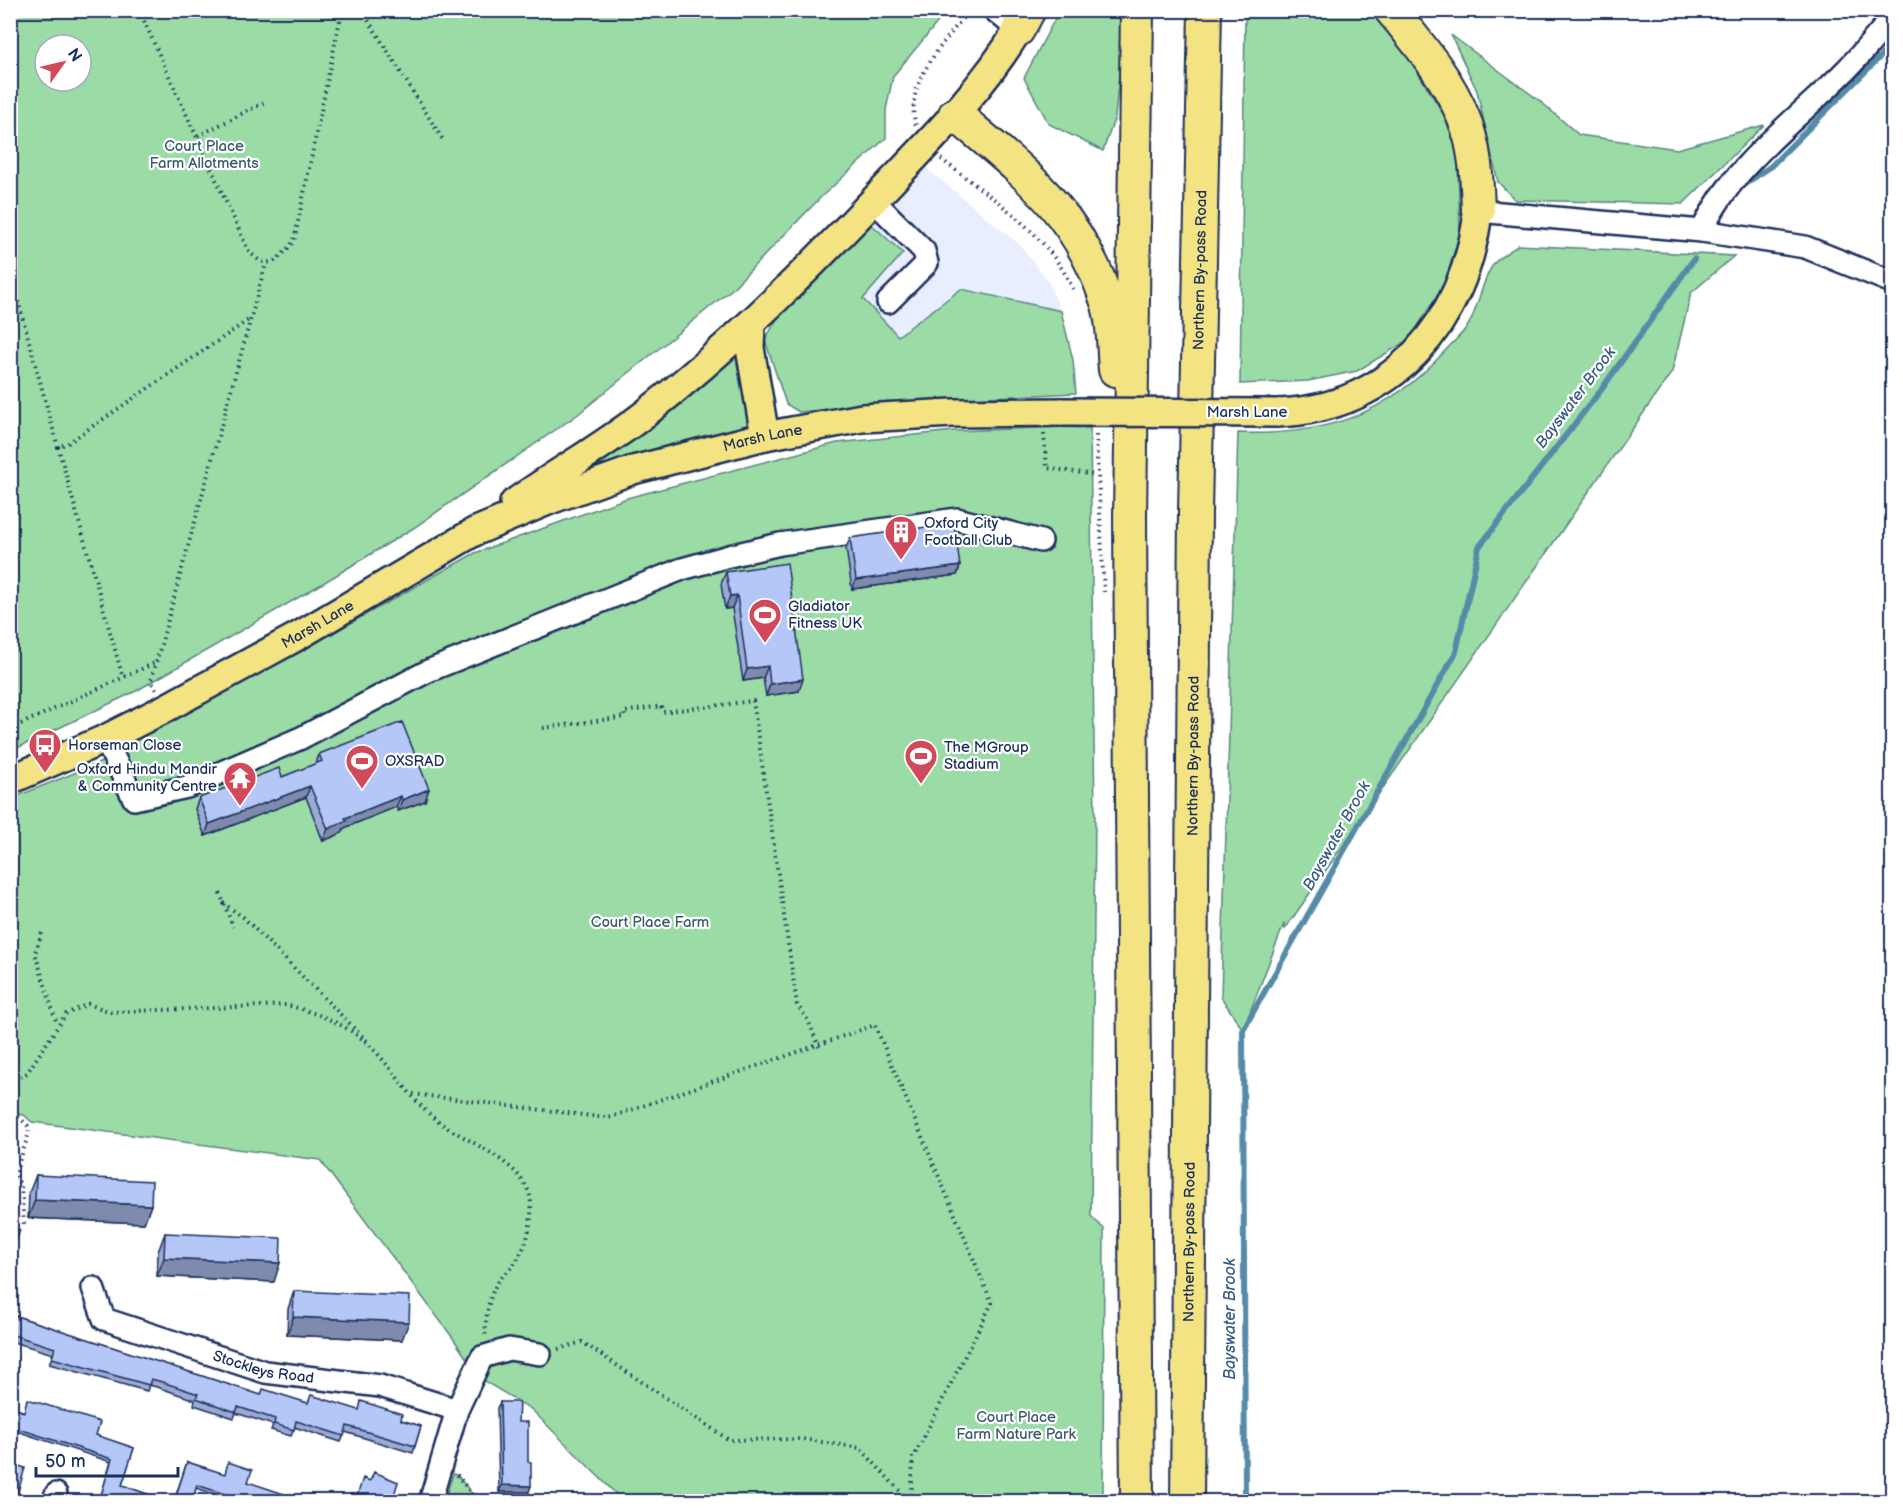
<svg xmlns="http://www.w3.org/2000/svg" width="1903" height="1512" viewBox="0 0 1903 1512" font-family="'Balsamiq Sans',sans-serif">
<rect width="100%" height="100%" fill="#fff"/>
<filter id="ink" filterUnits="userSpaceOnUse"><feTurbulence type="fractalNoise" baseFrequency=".0167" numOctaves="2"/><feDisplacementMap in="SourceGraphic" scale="12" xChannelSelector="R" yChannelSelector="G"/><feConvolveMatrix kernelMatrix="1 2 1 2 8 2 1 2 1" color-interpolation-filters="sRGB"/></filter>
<g filter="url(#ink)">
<path fill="#e8eefd" d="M921 164 1019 244 1048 281 1061 311 961 289 898 336 863 299 903 253 870 223Z"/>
<path fill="#9bdba5" stroke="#5b8582" stroke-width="1.5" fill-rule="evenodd" d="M11 10H947V11L893 76 886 110V138L821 197 731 290 577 415 415 527 320 585 136 691 11 751ZM45 45H81V81H45Z
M1059 11H1125L1115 117 1103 151 1049 124 1024 78Z
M1248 11H1375L1401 45 1452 128 1458 165 1460 232 1445 283 1410 339 1357 371 1308 381 1240 384 1245 17Z
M1451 35 1540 101 1579 135 1677 149 1764 125 1683 204 1515 200 1498 182 1477 91Z
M870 223 903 253 863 299 898 336 961 289 1061 311 1073 360 1076 393 953 399 799 412 786 404 765 340 777 319Z
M1518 245 1734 256 1691 293 1672 372 1285 929 1284 924 1243 1030 1221 997 1238 433C1323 436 1386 416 1444 352 1452 343 1463 334 1469 324 1479 306 1481 282 1493 265 1498 257 1511 251 1518 245Z
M739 349 751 424 743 432 552 490Z
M1063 427 1090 428 1095 818 1091 1216 1104 1229 1103 1501H623L531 1409 484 1381 475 1371 453 1338 320 1160 32 1122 24 1115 11 1113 10 799 109 759 127 749 133 738 324 638 475 553 627 498 837 443 954 431Z
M453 1474 457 1475 478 1501H444Z"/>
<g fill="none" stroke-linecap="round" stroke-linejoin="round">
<path stroke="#548aa8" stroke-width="6" d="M1739 188 1770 167 1892 45
M1245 1502 1243 1030 1456 652 1479 547 1601 390 1694 259"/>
<g stroke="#1b2f5e" stroke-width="26">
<g id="minor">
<path d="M994 10 1018 30"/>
<path d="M874 201 924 251 927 263 888 302"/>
<path d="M1478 211 1702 231 1805 247 1892 282"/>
<path d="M1702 231C1731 166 1797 120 1846 70 1863 53 1877 35 1892 18"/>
<path d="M105 739 134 799 187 787 301 738 428 671 682 569 729 556 780 544 957 519 1041 541"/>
<path id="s1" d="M93 1288 104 1319 265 1372 380 1386 457 1410"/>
<path d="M53 1502 56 1494"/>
<path d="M430 1502 457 1410 482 1357 509 1349 540 1354"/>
</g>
</g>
<g stroke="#1b2f5e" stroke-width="32">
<g id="major">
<path d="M751 325 750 348 765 436"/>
<path d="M1277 413C1393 409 1466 321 1478 211"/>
<path d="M514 503C557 472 604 446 646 413 735 343 815 263 893 180 938 133 984 86 1018 30"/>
<path id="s2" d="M10 780 105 739 166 708 298 636 474 532 550 500 633 470 765 436 862 418 953 413 1063 412"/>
</g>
</g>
<g stroke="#1b2f5e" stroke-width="36">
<g id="highway">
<path d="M1391 10C1418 43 1449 79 1464 119 1476 148 1477 180 1478 211"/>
<path d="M1018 30 1029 10"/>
<path d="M955 114C1024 173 1078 211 1107 302 1114 322 1113 349 1115 370"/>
<path d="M1137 1502 1130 517 1137 10"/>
<path id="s3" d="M1187 1502 1195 513 1205 10"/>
</g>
</g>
<path stroke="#1b2f5e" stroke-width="4" stroke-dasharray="1.5 4.5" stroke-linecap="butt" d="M139 10 248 250C267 273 279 260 294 241L342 10
M362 10 443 140
M916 125C903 82 945 43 969 10
M198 136 265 102
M941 159C989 196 1047 232 1073 289
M10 272 58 447 68 443 250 319
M1044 434 1047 468 1096 475
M1096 435 1104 592
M58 447 123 678
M156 690 151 681 266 263
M543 728 625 717 624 712 661 706 663 712 753 701 797 1005 808 1020 819 1047
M10 729 157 662
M220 893 233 927
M223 903 243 917 369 1043
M42 933 35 953 57 1024
M10 1083 27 1073 66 1014 88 1004 111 1012 286 1005C307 1010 327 1017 346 1028 387 1051 405 1099 442 1124 469 1143 530 1165 531 1204 532 1225 527 1247 514 1264 509 1271 501 1277 496 1285 487 1301 486 1320 485 1338
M413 1094 608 1118 875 1025 992 1303 913 1458 911 1502
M10 1108 28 1126 29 1133 15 1175 21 1185 24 1224
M558 1349 582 1342 729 1440 802 1439 860 1448 910 1502
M457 1475 478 1502"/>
<use href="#minor" stroke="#fff" stroke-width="21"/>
<use href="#major" stroke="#f4e382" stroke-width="27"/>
<use href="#highway" stroke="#f4e382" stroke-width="32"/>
<g stroke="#1b2f5e" stroke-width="32" stroke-linecap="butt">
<path id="major-bridge" d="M1063 412 1277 413"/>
</g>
<use href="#major-bridge" stroke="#f4e382" stroke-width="27"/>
</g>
<path fill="#9babd4" stroke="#1b2f5e" stroke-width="1.5" d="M850 538 960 566 957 575 852 589 846 548Z
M726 572 799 691 766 696 763 678 743 681 732 608 725 609 721 584Z
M319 754 425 801 398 811 396 807 344 828 342 833 323 841 306 797 205 836 195 809 199 798 282 777 316 764Z
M36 1175 151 1205 144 1223 28 1218 29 1193Z
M165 1233 274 1282 157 1276 158 1252Z
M294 1291 402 1340 287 1335 288 1309Z
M10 1314 260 1395 308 1403 358 1410 401 1420 421 1426 413 1453 345 1432 341 1442 294 1427 291 1436 271 1430 273 1425 236 1413 234 1418 194 1405 195 1400 160 1388 149 1385 147 1391 49 1364 53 1354 10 1341Z
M500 1402 518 1422 528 1462 529 1492H499L497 1408Z
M10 1407 134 1448 122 1485 161 1499 174 1501 187 1462 248 1482 285 1502H238L196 1488 192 1502H99L111 1462 10 1429Z"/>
<path fill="#7e8bad" stroke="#1b2f5e" stroke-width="1.5" d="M960 566 957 575 852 589 856 580Z
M737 595 732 608 725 609 730 596Z
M768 666 763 678 743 681 747 669Z
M803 679 799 691 766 696 770 684Z
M310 786 306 797 205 836 209 824Z
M429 789 425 801 398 811 402 800Z
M401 796 396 807 344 828 342 833 323 841 328 829 345 818Z
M35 1200 151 1205 144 1223 28 1218Z
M164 1258 280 1263 274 1282 157 1276Z
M293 1317 409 1322 402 1340 287 1335Z
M502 1485 531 1486 529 1492H499Z"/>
<path fill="#b4c7f7" stroke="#1b2f5e" stroke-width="1.5" d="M954 523 960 566 856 580 850 538Z
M787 563 803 679 770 684 768 666 747 669 737 595 730 596 726 572Z
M402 722 429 789 402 800 401 796 345 818 347 821 328 829 310 786 209 824 199 798 279 768 282 777 322 761 319 754Z
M10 1105 15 1106 10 1122Z
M10 1149 15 1151 10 1167Z
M36 1175 152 1181 151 1205 35 1200Z
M10 1227 20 1230 10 1258Z
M165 1233 281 1238 280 1263 164 1258Z
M294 1291 410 1296 409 1322 293 1317Z
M10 1314 261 1395 263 1389 308 1403 311 1395 359 1410 361 1401 402 1414 401 1420 421 1426 415 1446 347 1426 344 1436 296 1421 294 1430 274 1424 275 1419 238 1407 236 1412 196 1398 198 1394 162 1382 151 1379 149 1385 52 1358 55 1348 10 1334Z
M27 1399 100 1422 96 1435 134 1448 122 1485 161 1499 174 1502H99L112 1459 10 1426V1407L24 1412Z
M500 1402H519L518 1422H528V1462H531V1486L502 1485Z
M187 1462 225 1474 228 1462 252 1470 248 1482 287 1495 285 1502H249L197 1485 192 1502H174Z
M10 1463 25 1468 15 1502H10Z
M374 1472 398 1482 392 1502H348L351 1494 357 1496 363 1478 370 1481Z"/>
</g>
<defs>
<g id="building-pin" transform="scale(1.725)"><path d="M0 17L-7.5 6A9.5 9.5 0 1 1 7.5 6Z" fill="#d1495b" stroke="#fff"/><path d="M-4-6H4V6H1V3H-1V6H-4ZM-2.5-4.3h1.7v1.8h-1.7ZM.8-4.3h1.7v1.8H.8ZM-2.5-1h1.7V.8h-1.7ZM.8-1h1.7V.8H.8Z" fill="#fff"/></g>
<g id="stadium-pin" transform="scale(1.725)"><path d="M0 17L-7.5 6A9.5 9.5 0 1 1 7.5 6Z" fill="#d1495b" stroke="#fff"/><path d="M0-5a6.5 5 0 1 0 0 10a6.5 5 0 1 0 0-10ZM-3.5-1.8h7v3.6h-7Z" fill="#fff"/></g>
<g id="bus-pin" transform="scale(1.725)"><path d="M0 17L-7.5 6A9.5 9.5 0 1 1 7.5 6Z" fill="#d1495b" stroke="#fff"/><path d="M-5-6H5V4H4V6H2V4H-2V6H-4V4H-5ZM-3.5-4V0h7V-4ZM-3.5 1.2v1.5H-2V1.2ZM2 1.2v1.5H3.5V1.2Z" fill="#fff"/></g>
<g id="temple-pin" transform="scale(1.725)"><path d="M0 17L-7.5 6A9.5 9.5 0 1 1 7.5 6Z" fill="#d1495b" stroke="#fff"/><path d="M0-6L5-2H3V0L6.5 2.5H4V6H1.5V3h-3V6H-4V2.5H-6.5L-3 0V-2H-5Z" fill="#fff"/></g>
</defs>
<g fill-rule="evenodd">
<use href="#building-pin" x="901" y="532"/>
<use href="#stadium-pin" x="765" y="615"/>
<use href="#bus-pin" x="45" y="745"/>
<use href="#stadium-pin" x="921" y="756"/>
<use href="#stadium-pin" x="362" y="761"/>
<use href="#temple-pin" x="240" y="778"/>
</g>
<g text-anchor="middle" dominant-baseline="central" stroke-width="4.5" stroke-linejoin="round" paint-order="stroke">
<g font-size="15" fill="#3b5a70" stroke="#fff">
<text x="204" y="146">Court Place<tspan x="204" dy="17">Farm Allotments</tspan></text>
<text x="650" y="922">Court Place Farm</text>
<text x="1016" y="1417">Court Place<tspan x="1016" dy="17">Farm Nature Park</tspan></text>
</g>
<g font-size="15" fill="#1b2f5e" stroke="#fff">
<text stroke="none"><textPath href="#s3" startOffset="1232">Northern By-pass Road</textPath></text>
<text x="1247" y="412">Marsh Lane</text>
<text stroke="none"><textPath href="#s2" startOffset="831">Marsh Lane</textPath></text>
<text stroke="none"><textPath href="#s2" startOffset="345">Marsh Lane</textPath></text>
<text stroke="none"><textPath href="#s3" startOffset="746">Northern By-pass Road</textPath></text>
<text stroke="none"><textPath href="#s3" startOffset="260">Northern By-pass Road</textPath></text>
<text stroke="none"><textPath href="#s1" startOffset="200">Stockleys Road</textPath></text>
</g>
<g font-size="15" fill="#1b2f5e" stroke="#fff" text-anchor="start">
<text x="924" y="523">Oxford City<tspan x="924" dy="17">Football Club</tspan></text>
<text x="788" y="606">Gladiator<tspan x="788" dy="17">Fitness UK</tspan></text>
<text x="68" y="745">Horseman Close</text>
<text x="944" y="747">The MGroup<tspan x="944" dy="17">Stadium</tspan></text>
<text x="385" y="761">OXSRAD</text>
<text x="217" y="769" text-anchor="end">Oxford Hindu Mandir<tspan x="217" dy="17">&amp; Community Centre</tspan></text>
</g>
<g font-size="16" font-style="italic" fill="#385c83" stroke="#fff">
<text transform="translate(1576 398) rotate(-53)">Bayswater Brook</text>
<text transform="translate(1337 836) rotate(-61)">Bayswater Brook</text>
<text transform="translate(1230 1319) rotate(-90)">Bayswater Brook</text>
</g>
</g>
<rect width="1903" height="1512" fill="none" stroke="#fff" stroke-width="36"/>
<rect x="18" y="18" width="1867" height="1476" fill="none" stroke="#1b2f5e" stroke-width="2" filter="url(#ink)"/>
<g transform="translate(63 63) rotate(56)"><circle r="28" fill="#ffffff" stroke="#a4acbf" stroke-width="1.5"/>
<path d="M0-4.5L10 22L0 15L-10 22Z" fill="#d1495b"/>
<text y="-9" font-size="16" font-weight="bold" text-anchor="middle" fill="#1b2f5e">N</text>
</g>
<path d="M36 1467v9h142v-9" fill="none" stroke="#1b2f5e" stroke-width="3"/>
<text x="45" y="1467" font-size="18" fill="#1b2f5e" stroke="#ffffff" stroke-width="4.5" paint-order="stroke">50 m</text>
</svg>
